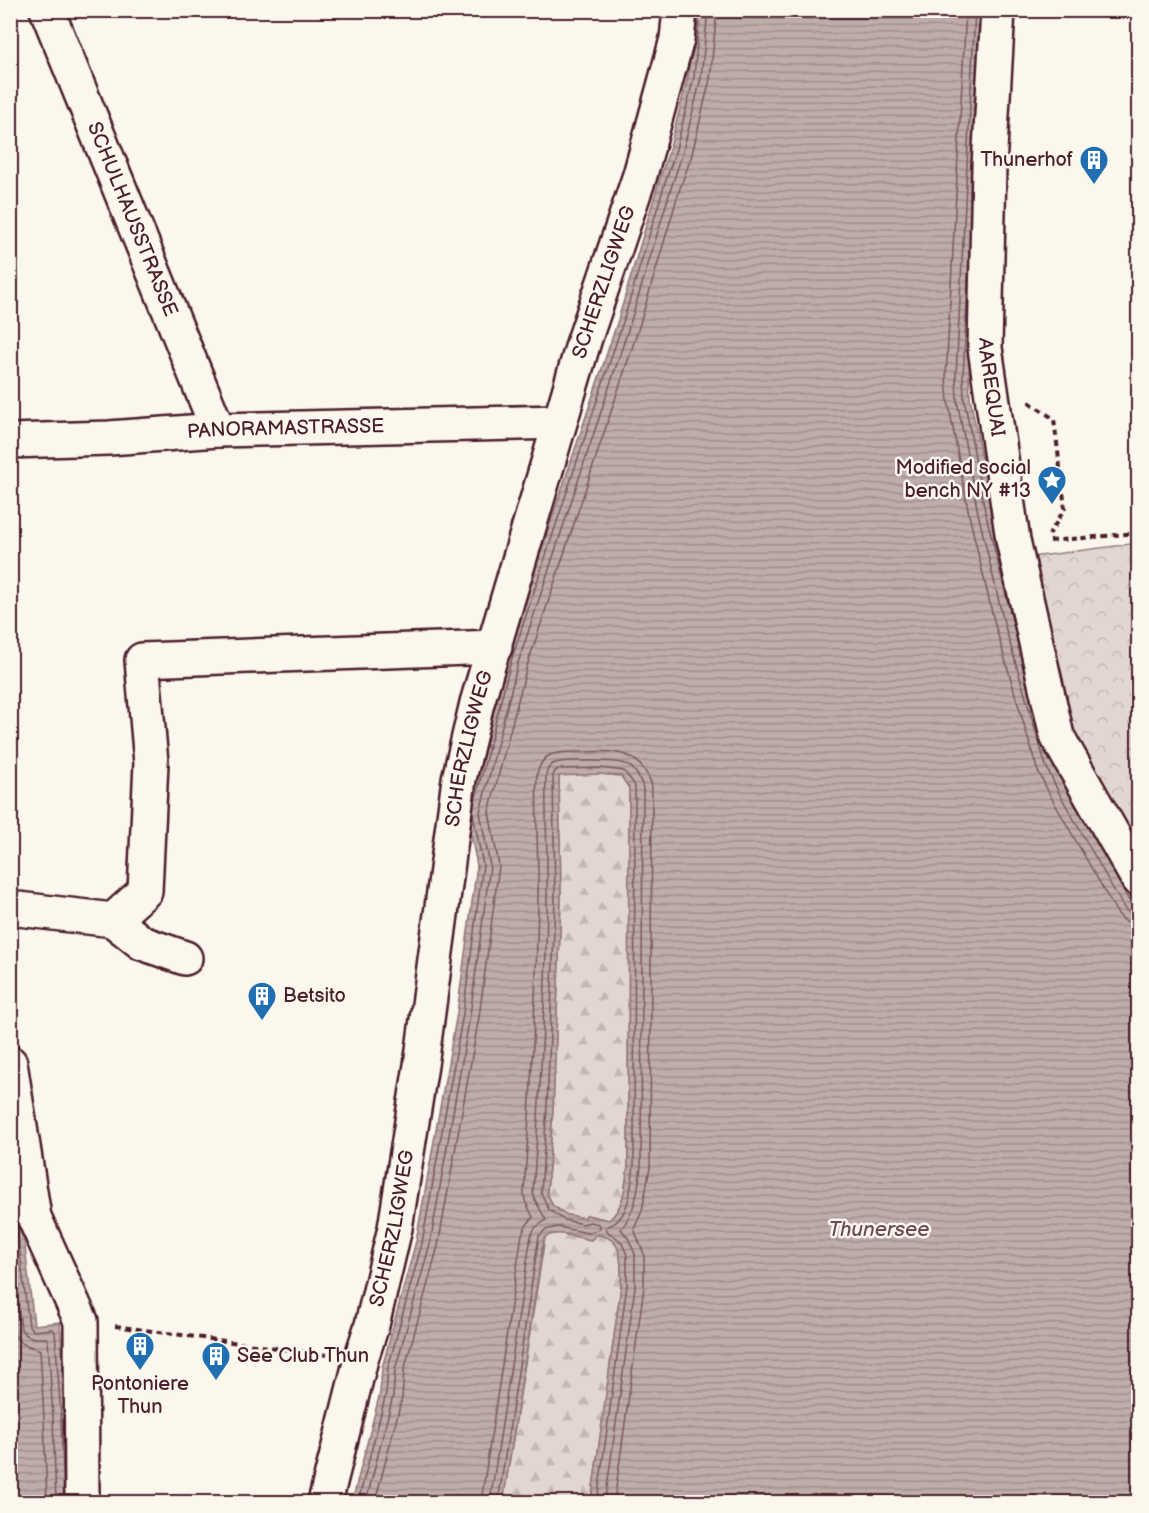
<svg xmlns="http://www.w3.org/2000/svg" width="1149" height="1513" viewBox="0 0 1149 1513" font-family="'Balsamiq Sans',sans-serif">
<defs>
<pattern id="forest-firs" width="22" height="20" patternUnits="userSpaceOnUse" patternTransform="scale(1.5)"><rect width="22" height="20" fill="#e2d7d0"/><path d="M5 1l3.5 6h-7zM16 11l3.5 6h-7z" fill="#c3b8b3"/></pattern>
<pattern id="park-crowns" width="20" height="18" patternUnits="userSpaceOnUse" patternTransform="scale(1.5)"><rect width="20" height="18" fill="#e2d7d0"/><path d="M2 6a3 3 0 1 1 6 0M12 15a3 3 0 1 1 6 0" fill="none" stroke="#c3b8b3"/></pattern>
<pattern id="water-rules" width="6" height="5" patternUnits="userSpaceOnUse" patternTransform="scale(1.5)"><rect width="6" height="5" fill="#bfadaa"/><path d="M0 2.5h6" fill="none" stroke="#9d8c8b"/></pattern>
</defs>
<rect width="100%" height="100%" fill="#fbf7ec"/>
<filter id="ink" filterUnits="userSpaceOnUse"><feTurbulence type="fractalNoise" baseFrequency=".0167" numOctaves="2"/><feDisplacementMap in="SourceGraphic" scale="12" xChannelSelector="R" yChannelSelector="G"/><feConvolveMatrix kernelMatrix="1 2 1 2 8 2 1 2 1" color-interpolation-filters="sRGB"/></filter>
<g filter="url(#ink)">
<path fill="url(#forest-firs)" stroke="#967b7e" stroke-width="1.5" d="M600 774 621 776 629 788 628 1166C625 1184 625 1207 609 1220L586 1215 585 1218 567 1215 553 1206 547 1193 553 1108 559 961 561 898 559 775Z
M559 1233 591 1240 596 1235C625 1236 621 1264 621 1286L591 1502H503L545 1238 547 1235Z"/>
<path fill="url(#park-crowns)" stroke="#967b7e" stroke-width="1.5" d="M1138 543V848L1071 730 1032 557Z"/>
<path fill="url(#water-rules)" stroke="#907477" stroke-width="1.5" fill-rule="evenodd" d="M694 11H988L969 377 970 397 991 509 1017 619 1070 786 1138 906V1502H591L621 1286C621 1265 625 1236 596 1235L591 1240C576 1237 557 1229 544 1238L503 1502H352L380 1393 382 1368 416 1241 457 1013 477 865 466 812 505 660 618 320 659 181 669 151 688 76ZM600 774 621 776 629 788 628 1166C625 1184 625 1208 609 1220L586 1215 585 1218 567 1215 553 1206 547 1193 553 1108 559 961 561 898 559 776Z
M10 1138 22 1221 34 1325 60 1322 67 1417 70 1502H11Z"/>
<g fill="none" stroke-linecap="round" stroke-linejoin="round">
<path stroke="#79585e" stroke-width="1.5" d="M966 10 946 377 948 401 969 515 995 625 1037 769 1051 797 1117 913 1125 921 1138 924
M975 10 956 376 957 400 978 513 1004 623 1046 766 1059 793 1124 908 1131 914 1138 915
M969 264 963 376 964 398 985 511 1018 643
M1058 774 1131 904 1134 907 1138 908
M473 809 511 661 623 322 665 183 675 153 694 77 700 10
M15 1213 29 1326 34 1331 52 1329 55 1332 61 1417 64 1502
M10 1236 21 1329C27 1339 35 1338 46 1338L48 1340 53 1417 56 1502
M10 1316C12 1328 13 1340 26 1345 31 1348 35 1347 40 1350L44 1418 47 1502
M358 1502 386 1394 388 1368 422 1243 463 1014 483 865 473 814
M366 1502 393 1396 395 1370 430 1244 470 1015 490 866 480 812 518 663 630 324 672 185 682 155 701 78 708 10
M375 1502 402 1398 404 1371 438 1246 479 1017 499 866 489 812 527 666 639 327 680 188 691 158 710 79 717 10
M481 1502 522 1234 526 1226 533 1217 525 1201 524 1192C531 1095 536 998 538 901 539 859 535 816 537 774 539 766 542 759 550 755 559 751 572 752 582 752 603 751 629 749 642 767 647 774 651 779 652 788L650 1167 642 1211 634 1229 644 1254V1287L614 1502
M490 1502 531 1236 535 1228 546 1220 535 1200 533 1192C540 1095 546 997 547 899 548 857 545 816 546 775 547 770 549 766 553 764 562 759 619 760 628 765 635 769 641 780 643 788L641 1166C638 1190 636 1211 621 1229L628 1238 635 1254V1287L605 1502
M498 1502 539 1236 545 1230 558 1227 588 1233 599 1229 600 1227 599 1224 590 1222 583 1224 564 1220 549 1210 541 1193 547 1107 553 961 555 898 553 776 555 771 559 769 600 768 624 771 634 784 635 788 634 1165C631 1185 630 1220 608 1226L606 1228 607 1231 621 1241 627 1255V1285L597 1502"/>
<g stroke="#4a1f2b" stroke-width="38">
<g id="minor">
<path id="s1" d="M47 10 218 430"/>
<path id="s2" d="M998 10 989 167 985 348 1013 540 1057 736 1138 879"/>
<path id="s3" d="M10 441 109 438 218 430 560 422"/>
<path d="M10 908 113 920 145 891 151 763 142 660 495 647"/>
<path d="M113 920 142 943 185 958"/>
<path d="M10 1063 34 1217 81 1321 82 1502"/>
<path id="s4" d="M325 1502 361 1359 372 1325 395 1228 421 1065 459 779 477 703 584 341 640 175 677 39 680 10"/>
</g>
</g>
<path stroke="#4a1f2b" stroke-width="4" stroke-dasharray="6 4.5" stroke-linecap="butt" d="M1029 402 1054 419 1065 508 1049 535
M1050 541 1138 533
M115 1326 327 1355"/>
<use href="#minor" stroke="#fbf7ec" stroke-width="33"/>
</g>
</g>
<defs>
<g id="building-pin" transform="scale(1.5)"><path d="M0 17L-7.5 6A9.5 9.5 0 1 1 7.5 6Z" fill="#1f6fb2" stroke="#fbf7ec"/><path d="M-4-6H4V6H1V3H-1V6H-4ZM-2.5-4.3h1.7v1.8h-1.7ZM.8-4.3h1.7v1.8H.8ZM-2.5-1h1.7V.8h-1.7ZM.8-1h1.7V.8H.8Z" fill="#fff"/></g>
<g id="sight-pin" transform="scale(1.5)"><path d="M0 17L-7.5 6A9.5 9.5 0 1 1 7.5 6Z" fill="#1f6fb2" stroke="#fbf7ec"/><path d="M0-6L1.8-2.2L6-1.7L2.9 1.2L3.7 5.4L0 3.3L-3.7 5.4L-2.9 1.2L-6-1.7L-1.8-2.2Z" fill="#fff"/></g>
</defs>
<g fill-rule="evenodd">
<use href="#building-pin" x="1094" y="160"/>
<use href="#sight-pin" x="1052" y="480"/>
<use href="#building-pin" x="262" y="996"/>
<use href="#building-pin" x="140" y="1346"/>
<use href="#building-pin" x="216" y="1356"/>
</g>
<g text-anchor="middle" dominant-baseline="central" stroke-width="5" stroke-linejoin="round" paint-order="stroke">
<g font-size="20" fill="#4a1f2b" stroke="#fbf7ec" text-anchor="end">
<text x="1073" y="160">Thunerhof</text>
<text x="1031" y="468">Modified social<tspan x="1031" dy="23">bench NY #13</tspan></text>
<text x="283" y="996" text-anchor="start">Betsito</text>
<text x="237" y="1356" text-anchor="start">See Club Thun</text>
<text x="140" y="1384" text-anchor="middle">Pontoniere<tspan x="140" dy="23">Thun</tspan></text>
</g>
<g font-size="20" fill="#4a1f2b" stroke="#fbf7ec">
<text stroke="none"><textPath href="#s1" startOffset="226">SCHULHAUSSTRASSE</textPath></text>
<text stroke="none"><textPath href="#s4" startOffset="1254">SCHERZLIGWEG</textPath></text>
<text stroke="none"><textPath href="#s2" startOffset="378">AAREQUAI</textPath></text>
<text stroke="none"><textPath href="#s3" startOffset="276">PANORAMASTRASSE</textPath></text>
<text stroke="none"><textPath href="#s4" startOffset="768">SCHERZLIGWEG</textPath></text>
<text stroke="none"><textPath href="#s4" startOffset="282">SCHERZLIGWEG</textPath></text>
</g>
<g font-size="21" font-style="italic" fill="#6d4a51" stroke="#fbf7ec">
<text x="879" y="1229">Thunersee</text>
</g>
</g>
<rect width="1149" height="1513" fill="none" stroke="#fbf7ec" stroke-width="36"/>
<rect x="18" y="18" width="1113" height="1477" fill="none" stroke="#4a1f2b" stroke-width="2" filter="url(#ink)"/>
</svg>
